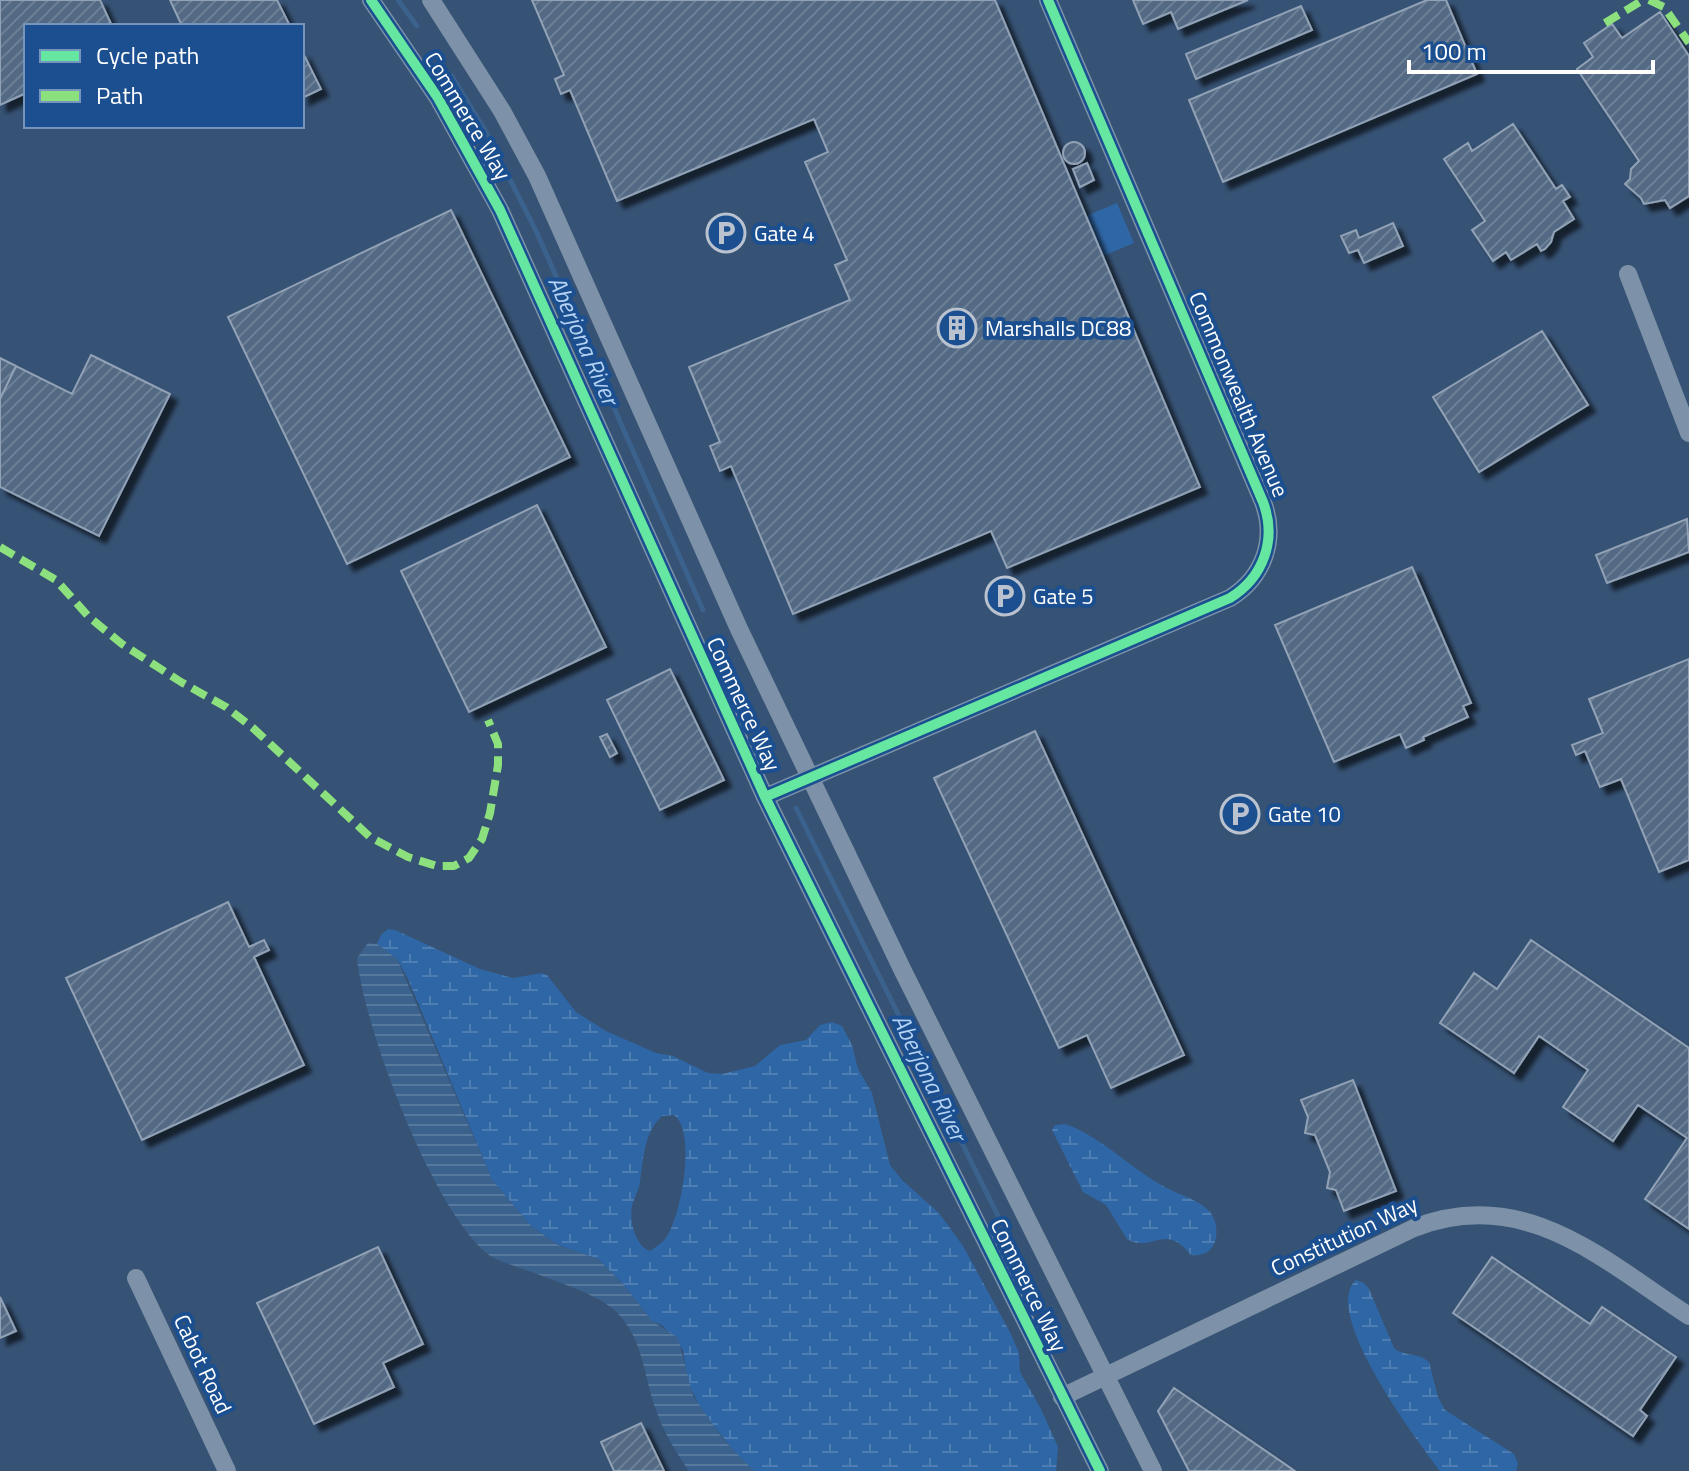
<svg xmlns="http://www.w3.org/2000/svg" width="1689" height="1471" viewBox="0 0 1689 1471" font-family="'Titillium Web',sans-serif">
<defs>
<pattern id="wetland-marsh" width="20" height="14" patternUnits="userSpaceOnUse" patternTransform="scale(2)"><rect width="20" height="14" fill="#2f66a5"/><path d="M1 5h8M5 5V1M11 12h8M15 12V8" fill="none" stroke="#4e7db2"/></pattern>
<pattern id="water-rules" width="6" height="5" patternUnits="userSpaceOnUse" patternTransform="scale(2)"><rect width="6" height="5" fill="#3b618d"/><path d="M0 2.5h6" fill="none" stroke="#58799e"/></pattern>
<pattern id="building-hatch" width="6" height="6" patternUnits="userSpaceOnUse" patternTransform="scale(2)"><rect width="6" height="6" fill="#526984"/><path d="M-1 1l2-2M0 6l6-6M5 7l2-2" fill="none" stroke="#6c8096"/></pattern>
<filter id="shadow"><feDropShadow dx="7" dy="7" stdDeviation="2" flood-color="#0009"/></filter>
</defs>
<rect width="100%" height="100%" fill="#365274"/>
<path fill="url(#wetland-marsh)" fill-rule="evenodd" d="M388 929 395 930 480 969 513 978 542 973 547 975 576 1012 606 1031 656 1053 673 1056 708 1073 722 1074 755 1066 780 1045 806 1040 820 1025 832 1022 842 1026 852 1045 858 1069 872 1093 890 1165 902 1180 939 1213 963 1246 1010 1332 1019 1353 1020 1372 1041 1409 1058 1447 1056 1471H754L737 1455 702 1411 688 1383 683 1350 663 1326 652 1321 623 1284 598 1259 558 1245 531 1226 492 1180 408 979 397 959 377 944 381 935ZM674 1115C697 1131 681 1219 665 1239 661 1244 655 1247 650 1251 635 1246 629 1220 632 1206 634 1198 639 1190 640 1182 643 1160 644 1132 662 1116Z
M1065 1124C1105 1138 1133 1172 1171 1190 1183 1196 1200 1201 1209 1211 1217 1219 1219 1236 1213 1246 1208 1254 1200 1256 1191 1255 1164 1221 1153 1254 1127 1239L1106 1205 1083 1192 1052 1130 1055 1125Z
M1356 1280 1364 1283 1369 1289 1394 1348C1404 1357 1418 1352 1429 1362L1438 1397 1445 1410 1514 1454 1518 1464 1516 1471H1440C1418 1442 1320 1312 1356 1280Z"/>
<path fill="#2f66a5" d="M1117 203 1134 243 1103 256 1086 216Z"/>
<path fill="url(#water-rules)" d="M368 943 377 944 397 959 492 1180 531 1226 558 1245 598 1259 623 1284 652 1321 678 1338 693 1396 723 1439 754 1471H689C676 1452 665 1435 657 1413 643 1377 644 1335 612 1308 590 1291 544 1277 517 1267 507 1263 498 1261 489 1255 433 1212 364 1028 357 958Z"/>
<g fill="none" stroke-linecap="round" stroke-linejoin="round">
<path stroke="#3b618d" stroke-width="5" d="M398 0 417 26
M452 76 486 132 537 233 703 610
M728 665 775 766
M796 808 1063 1347"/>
</g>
<path fill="url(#building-hatch)" stroke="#92a2b6" stroke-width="2" filter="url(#shadow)" d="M0 0H100L112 26H26V93L0 105Z
M170 0H277L290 26H182Z
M532 0H995L1200 487 1007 568 991 531 793 614 731 466 720 471 710 446 720 442 689 367 850 300 835 265 847 260 805 162 828 152 814 119 617 201 570 90 561 94 555 79 564 75Z
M1133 0H1248L1178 29 1171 12 1143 24Z
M1427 0H1446L1477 74 1223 182 1189 100Z
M1301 6 1312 30 1196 79 1186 54Z
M1660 12 1689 56V196L1670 208 1665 200 1644 204 1641 198 1625 184 1630 179 1631 169 1639 161 1577 69 1593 57 1584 43 1612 24 1622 38Z
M302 51 321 89 302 98Z
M1513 124 1556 189 1562 185 1570 197 1563 201 1574 219 1554 232 1551 242 1545 249 1541 251 1537 244 1511 260 1506 252 1493 261 1472 230 1485 221 1444 159 1468 143 1472 151Z
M1063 153a11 11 0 1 1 22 0a11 11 0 1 1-22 0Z
M1087 163 1094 180 1080 187 1073 169Z
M451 210 570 457 347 564 228 317Z
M1393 223 1403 246 1364 263 1358 250 1349 253 1341 236 1356 230 1359 238Z
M1542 331 1588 405 1479 472 1433 397Z
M91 355 170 394 99 536 0 487V399L16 366 72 394Z
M0 358 16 366 0 399Z
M537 505 606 647 469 712 401 571Z
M1687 519 1689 552 1607 583 1596 555Z
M1412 567 1471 703 1463 706 1468 717 1423 737 1424 740 1406 748 1400 734 1334 762 1275 625Z
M1689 659V860L1659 872 1621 779 1600 787 1585 751 1576 755 1572 745 1603 733 1589 699Z
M670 669 724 780 660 810 607 700Z
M1035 731 1184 1055 1111 1088 1087 1035 1059 1048 934 778Z
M607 734 617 753 610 757 600 737Z
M228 902 249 947 264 940 269 950 254 957 304 1065 142 1140 66 978Z
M1531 940 1689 1048V1229L1645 1199 1687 1138 1638 1105 1613 1141 1563 1107 1588 1070 1539 1036 1514 1073 1440 1023 1474 973 1497 989Z
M1353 1080 1396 1191 1344 1211 1336 1190 1327 1188 1330 1172 1315 1135 1305 1133 1308 1117 1301 1100Z
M378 1247 423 1344 383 1363 394 1387 314 1424 257 1303Z
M1492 1257 1590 1324 1602 1307 1676 1357 1640 1410 1647 1416 1633 1436 1453 1313Z
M0 1297 16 1331 0 1338Z
M1174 1388 1295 1471H1189L1158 1411Z
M641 1423 664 1471H614L601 1442Z"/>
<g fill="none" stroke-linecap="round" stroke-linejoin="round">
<path stroke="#7d92a8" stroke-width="18" d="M371 0 438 98 500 210 765 797 1100 1471
M431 0 502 111 537 176 739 629 903 971 1153 1471
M1628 274 1689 433
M765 797 1230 598C1264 577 1277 539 1263 502L1048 0
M136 1278 227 1471
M1062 1397 1414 1228C1524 1185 1602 1259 1689 1316"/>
<path stroke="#8de07e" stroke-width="8" stroke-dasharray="16 8" stroke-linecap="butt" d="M1649 0 1664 7 1689 43
M1605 23 1643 0
M0 547 56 580 89 617 122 644 181 682 226 707 253 728 370 837 408 857 437 866H454L469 858 482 839 490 813 498 765V744L488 720"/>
<g stroke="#1b4f8f" stroke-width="15">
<path id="cycleway" d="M371 0 438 98 500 210 765 797 1100 1471
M765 797 1230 598C1264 577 1277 539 1263 502L1048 0"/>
</g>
<use href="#cycleway" stroke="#66e7a1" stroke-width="10"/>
</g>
<defs>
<g id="parking-ring" transform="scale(2)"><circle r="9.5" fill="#1b4f8f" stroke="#b9c2ce" stroke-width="1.5"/><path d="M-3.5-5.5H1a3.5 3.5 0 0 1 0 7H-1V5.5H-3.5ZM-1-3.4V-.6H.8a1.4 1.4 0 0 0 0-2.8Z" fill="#b9c2ce"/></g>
<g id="building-ring" transform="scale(2)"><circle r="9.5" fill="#1b4f8f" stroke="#b9c2ce" stroke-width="1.5"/><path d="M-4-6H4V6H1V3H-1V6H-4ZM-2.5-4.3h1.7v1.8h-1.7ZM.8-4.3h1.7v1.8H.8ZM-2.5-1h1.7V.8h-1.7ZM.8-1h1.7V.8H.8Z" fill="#b9c2ce"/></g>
</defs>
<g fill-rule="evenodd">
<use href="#parking-ring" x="726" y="233"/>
<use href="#building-ring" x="957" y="328"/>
<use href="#parking-ring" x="1005" y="596"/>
<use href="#parking-ring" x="1240" y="814"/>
</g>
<g text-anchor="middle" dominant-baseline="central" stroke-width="8" stroke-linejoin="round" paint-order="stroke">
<g font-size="22" fill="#fff" stroke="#1b4f8f">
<text transform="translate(468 116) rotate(59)">Commerce Way</text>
<text transform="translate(1239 394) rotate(67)">Commonwealth Avenue</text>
<text transform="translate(744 704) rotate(65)">Commerce Way</text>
<text transform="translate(1344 1236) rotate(-25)">Constitution Way</text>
<text transform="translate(1029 1285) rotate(64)">Commerce Way</text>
<text transform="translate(203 1364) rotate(65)">Cabot Road</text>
</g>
<g font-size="22" fill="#fff" stroke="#1b4f8f" text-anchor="start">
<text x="754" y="233">Gate 4</text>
<text x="985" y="328">Marshalls DC88</text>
<text x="1033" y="596">Gate 5</text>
<text x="1268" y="814">Gate 10</text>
</g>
<g font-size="24" font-style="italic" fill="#b5d3f5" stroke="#1b4f8f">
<text transform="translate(584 340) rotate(66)">Aberjona River</text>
<text transform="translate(930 1077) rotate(64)">Aberjona River</text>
</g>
</g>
<rect x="24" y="24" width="280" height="104" fill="#1b4f8f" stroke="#7695bc" stroke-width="2"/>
<rect x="40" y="50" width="40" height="12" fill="#66e7a1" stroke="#7695bc" stroke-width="2"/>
<text x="96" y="64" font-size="24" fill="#ffffff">Cycle path</text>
<rect x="40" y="90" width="40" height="12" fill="#8de07e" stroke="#7695bc" stroke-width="2"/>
<text x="96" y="104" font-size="24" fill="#ffffff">Path</text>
<path d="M1409 60v12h244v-12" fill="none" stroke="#ffffff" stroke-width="4"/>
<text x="1421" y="60" font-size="24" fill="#ffffff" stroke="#1b4f8f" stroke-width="6" paint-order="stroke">100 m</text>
</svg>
